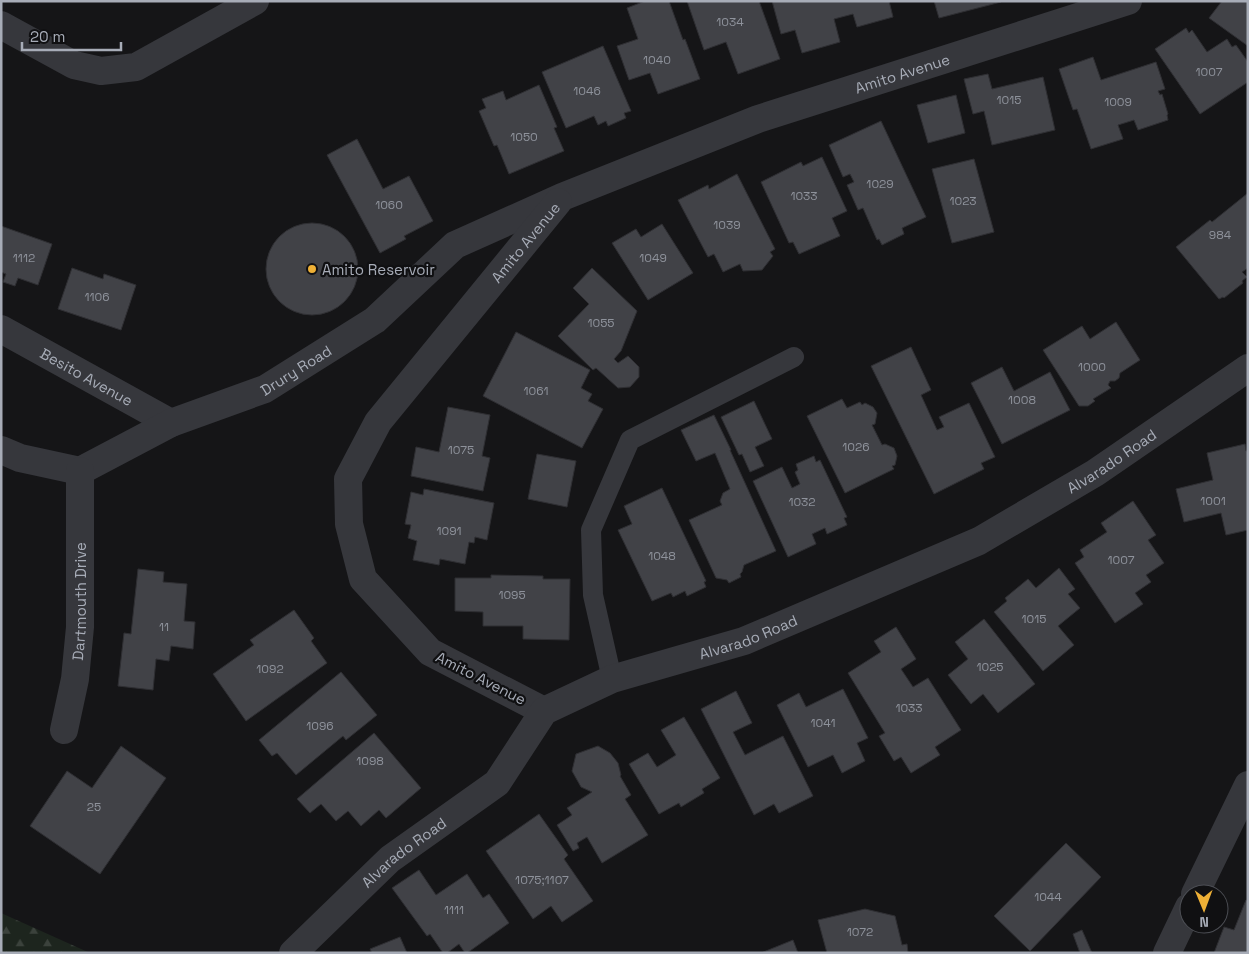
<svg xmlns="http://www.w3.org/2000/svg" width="1249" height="954" viewBox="0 0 1249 954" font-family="'Space Grotesk',sans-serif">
<defs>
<pattern id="forest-firs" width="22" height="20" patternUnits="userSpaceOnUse" patternTransform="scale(1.25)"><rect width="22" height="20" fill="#1d251e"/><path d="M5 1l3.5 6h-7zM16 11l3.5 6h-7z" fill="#3b423c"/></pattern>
</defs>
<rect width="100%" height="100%" fill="#151517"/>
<path fill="url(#forest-firs)" d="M1 913 90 953H1Z"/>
<path fill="#414247" stroke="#2f2f33" d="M645 1H669L683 40 685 39 700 79 658 94 650 73 629 80 617 46 638 39 627 8Z
M687 1H759L780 59 738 74 726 42 704 50Z
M772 1H889L893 17 857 27 853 14 834 19 840 42 802 53 795 30 781 34Z
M934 1H1001V2L939 18Z
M1222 1H1248V46L1209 18Z
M1186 28 1189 33 1192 30 1207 52 1227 39 1232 47 1236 45 1248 62V82L1200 114 1155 49Z
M603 46 631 111 624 113 626 118 608 126 606 121 598 125 594 116 566 128 542 72Z
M1093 57 1101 80 1156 62 1165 89 1158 91 1160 95 1162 94 1168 114 1167 115 1168 120 1138 130 1134 120 1118 125 1123 139 1091 149 1077 109 1073 110 1059 69Z
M988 74 992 89 1043 77 1055 130 992 145 984 111 973 114 964 79Z
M539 85 557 127 554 128 564 151 509 174 497 145 494 146 479 111 486 108 482 99 503 91 506 100Z
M956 95 965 133 928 143 917 105Z
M881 121 926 217 902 228 904 234 882 245 879 239 877 240 863 208 858 210 847 185 854 182 850 174 843 177 829 145Z
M357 139 383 189 409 176 433 221 404 236 406 239 380 253 327 155Z
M822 157 847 211 832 218 840 236 799 254 793 242 789 243 761 182 801 162 803 166Z
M974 159 994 232 952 243 932 169Z
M737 174 775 249 770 252 773 256 762 270 743 271 740 264 723 272 714 254 708 257 678 200 708 185 709 189Z
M1248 193V268L1242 272 1247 277 1242 281 1243 283 1224 298 1223 297 1219 299 1176 247 1210 220 1212 222Z
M266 269a46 46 0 1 1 92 0a46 46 0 1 1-92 0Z
M662 224 693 273 648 300 612 243 636 229 641 237Z
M1 226 52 244 38 285 18 278 15 286 3 282 6 274 1 272Z
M72 268 103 279 104 274 136 285 121 330 58 309Z
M592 268 637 311 621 351 614 359 618 363 628 356 639 367V377L630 387 618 388 596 368 593 370 558 336 589 304 573 288Z
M1116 322 1140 360 1120 373 1119 378 1115 381H1110L1108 385 1111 388 1093 399 1095 401 1088 406H1079L1043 350 1082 326 1090 339Z
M516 332 590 370 581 388 592 394 588 401 603 409 582 448 483 396Z
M911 347 931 390 921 395 937 430 944 427 939 417 969 403 995 457 981 463 984 469 934 494 871 366Z
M1002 367 1014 391 1050 372 1070 410 1002 444 971 383Z
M842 399 847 408 860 402 862 405 865 403 873 407 877 413 875 424 872 425 882 445 885 444 894 448 897 456 895 465 892 466 894 469 845 493 807 416Z
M754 401 772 439 755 447 764 466 750 472 742 454 739 455 721 417Z
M448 407 490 415 482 456 490 458 483 491 411 476 416 447 439 452Z
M714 415 731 450H730L776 551 744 565 742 572 740 574 741 577 729 583 727 580 716 578 689 520 722 505 720 501 723 493 730 489 715 453 696 461 681 430Z
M1245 444 1246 451H1248V530L1226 535 1221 513 1184 522 1176 489 1213 480 1207 453Z
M537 454 576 461 567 507 528 499Z
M814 456 816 462 820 460 847 517 844 518 847 525 827 534 825 528 812 534 816 544 788 557 753 481 782 467 792 488 800 484 795 472 798 470 796 464Z
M662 488 706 581 704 582 706 587 687 596 685 591 673 597 671 593 652 601 618 530 632 524 624 506Z
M424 489 494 503 487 540 475 537 474 543 469 542 465 564 440 559 439 565 413 560 417 541 408 538 411 525 405 524 411 492 423 495Z
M1133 501 1156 535 1148 540 1164 563 1146 575 1151 582 1135 593 1143 604 1115 623 1075 563 1084 557 1080 550 1107 532 1101 523Z
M1059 568 1075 589 1068 594 1080 608 1058 626 1074 645 1043 671 994 612 1007 601 1005 598 1028 579 1036 588Z
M138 569 164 572 163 582 187 584 184 621 195 622 193 649 171 646 169 661 156 659 153 690 118 686 124 633 131 634Z
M491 575 543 576V579H570L569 640 523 639V626H483V612L455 611V578H491Z
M294 610 314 638 311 641 327 663 246 721 213 674 254 645 250 640Z
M984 619 1035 684 998 713 983 694 971 704 948 675 968 659 955 642Z
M896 627 916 659 901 669 913 687 928 678 961 730 935 747 940 755 911 773 901 757 894 761 879 736 885 733 848 673 881 652 874 641Z
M341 672 377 715 346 740 343 736 296 775 277 753 272 756 259 740Z
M843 689 868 738 857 743 865 761 842 773 833 755 808 767 777 705 799 693 806 707Z
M736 691 752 723 733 732 745 755 783 736 813 796 779 813 774 804 754 815 701 709Z
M684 717 720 778 702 789 704 793 681 807 679 803 659 814 629 764 648 753 657 767 676 755 661 730Z
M374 733 421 788 386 818 379 810 361 826 348 811 336 821 321 804 310 813 297 799Z
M121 746 166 778 100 874 30 826 67 771 92 788Z
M598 746 610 753 618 763 621 775 620 776 631 795 625 799 648 835 602 863 587 837 577 843 579 848 573 851 557 825 572 815 567 808 592 792 581 787 572 771 576 754Z
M539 814 568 855 564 859 593 901 562 922 551 906 533 919 486 851Z
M1066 843 1101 877 1030 951 994 916Z
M419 870 436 895 467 874 483 898 489 894 509 923 467 953H465L459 944 447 953H443L430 934 427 936 392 888Z
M1246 900 1248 901V953H1214L1224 927 1234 930Z
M865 909 895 916 902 945 907 944 908 953H827L818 920Z
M1082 930 1092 953H1080L1073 934Z
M400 937 407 953H372L370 949Z
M793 940 798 953H761Z"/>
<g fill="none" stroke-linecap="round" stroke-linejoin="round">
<path stroke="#36373c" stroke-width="20" d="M612 679 593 595 591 530 630 440 794 357"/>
<g stroke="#36373c" stroke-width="28">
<path d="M1 25 74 65 101 71 136 67 255 1"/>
<path id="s1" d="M1 329 171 423"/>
<path id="s2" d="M1 450 20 458 80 471 171 423 265 389 375 320 455 245 562 197 758 119 1128 1"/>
<path id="s3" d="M544 711 430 652 363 579 349 524 348 479 378 422 558 202"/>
<path id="s4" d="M64 730 75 679 80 627V471"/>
<path d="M1195 894 1248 785"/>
<path id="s5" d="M293 953 390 859 497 783 544 711 612 679 744 641 979 541 1095 473 1248 368"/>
<path d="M1167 953 1189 907"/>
</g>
</g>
<circle fill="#eeb036" stroke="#101012" stroke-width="2" cx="312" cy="269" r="5"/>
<g text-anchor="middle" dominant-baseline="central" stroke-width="4.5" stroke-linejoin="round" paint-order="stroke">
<g font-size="12" fill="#8e929b">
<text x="730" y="22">1034</text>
<text x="657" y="60">1040</text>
<text x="1209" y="72">1007</text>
<text x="587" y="91">1046</text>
<text x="1009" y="100">1015</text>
<text x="1118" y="102">1009</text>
<text x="524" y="137">1050</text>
<text x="880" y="184">1029</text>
<text x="804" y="196">1033</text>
<text x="963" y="201">1023</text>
<text x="389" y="205">1060</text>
<text x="727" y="225">1039</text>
<text x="1220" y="235">984</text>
<text x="24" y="258">1112</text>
<text x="653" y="258">1049</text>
<text x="97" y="297">1106</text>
<text x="601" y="323">1055</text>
<text x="1092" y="367">1000</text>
<text x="536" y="391">1061</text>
<text x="1022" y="400">1008</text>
<text x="856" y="447">1026</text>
<text x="461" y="450">1075</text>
<text x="1213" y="501">1001</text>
<text x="802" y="502">1032</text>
<text x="449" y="531">1091</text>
<text x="662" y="556">1048</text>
<text x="1121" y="560">1007</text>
<text x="512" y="595">1095</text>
<text x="1034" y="619">1015</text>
<text x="164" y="627">11</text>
<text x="990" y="667">1025</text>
<text x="270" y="669">1092</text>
<text x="909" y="708">1033</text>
<text x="823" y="723">1041</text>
<text x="320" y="726">1096</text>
<text x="370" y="761">1098</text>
<text x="94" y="807">25</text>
<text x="542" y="880">1075;1107</text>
<text x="1048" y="897">1044</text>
<text x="454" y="910">1111</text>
<text x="860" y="932">1072</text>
</g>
<g font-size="15" fill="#a7acb7" stroke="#101012">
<text stroke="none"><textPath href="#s2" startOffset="1004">Amito Avenue</textPath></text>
<text stroke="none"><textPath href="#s3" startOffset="626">Amito Avenue</textPath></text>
<text stroke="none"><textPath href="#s2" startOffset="321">Drury Road</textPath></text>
<text stroke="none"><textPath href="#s1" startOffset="98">Besito Avenue</textPath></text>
<text stroke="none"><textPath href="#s5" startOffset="975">Alvarado Road</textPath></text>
<text stroke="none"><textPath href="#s4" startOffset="130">Dartmouth Drive</textPath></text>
<text stroke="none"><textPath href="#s5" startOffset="570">Alvarado Road</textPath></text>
<text transform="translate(481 678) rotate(27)">Amito Avenue</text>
<text stroke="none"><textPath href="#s5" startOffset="150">Alvarado Road</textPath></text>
</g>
<g font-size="15" fill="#a7acb7" stroke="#101012" text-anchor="start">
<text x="322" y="269">Amito Reservoir</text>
</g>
</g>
<rect width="1249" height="954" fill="none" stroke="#a7acb7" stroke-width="5"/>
<g transform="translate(1204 909) rotate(179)"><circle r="24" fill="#101012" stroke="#4c4e54"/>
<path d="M0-4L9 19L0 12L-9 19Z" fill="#eeb036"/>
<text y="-8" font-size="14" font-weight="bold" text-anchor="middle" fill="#a7acb7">N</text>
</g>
<path d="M22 42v8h99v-8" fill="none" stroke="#a7acb7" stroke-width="2.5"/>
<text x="30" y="42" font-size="15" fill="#a7acb7" stroke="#101012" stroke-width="4" paint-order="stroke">20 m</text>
</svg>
